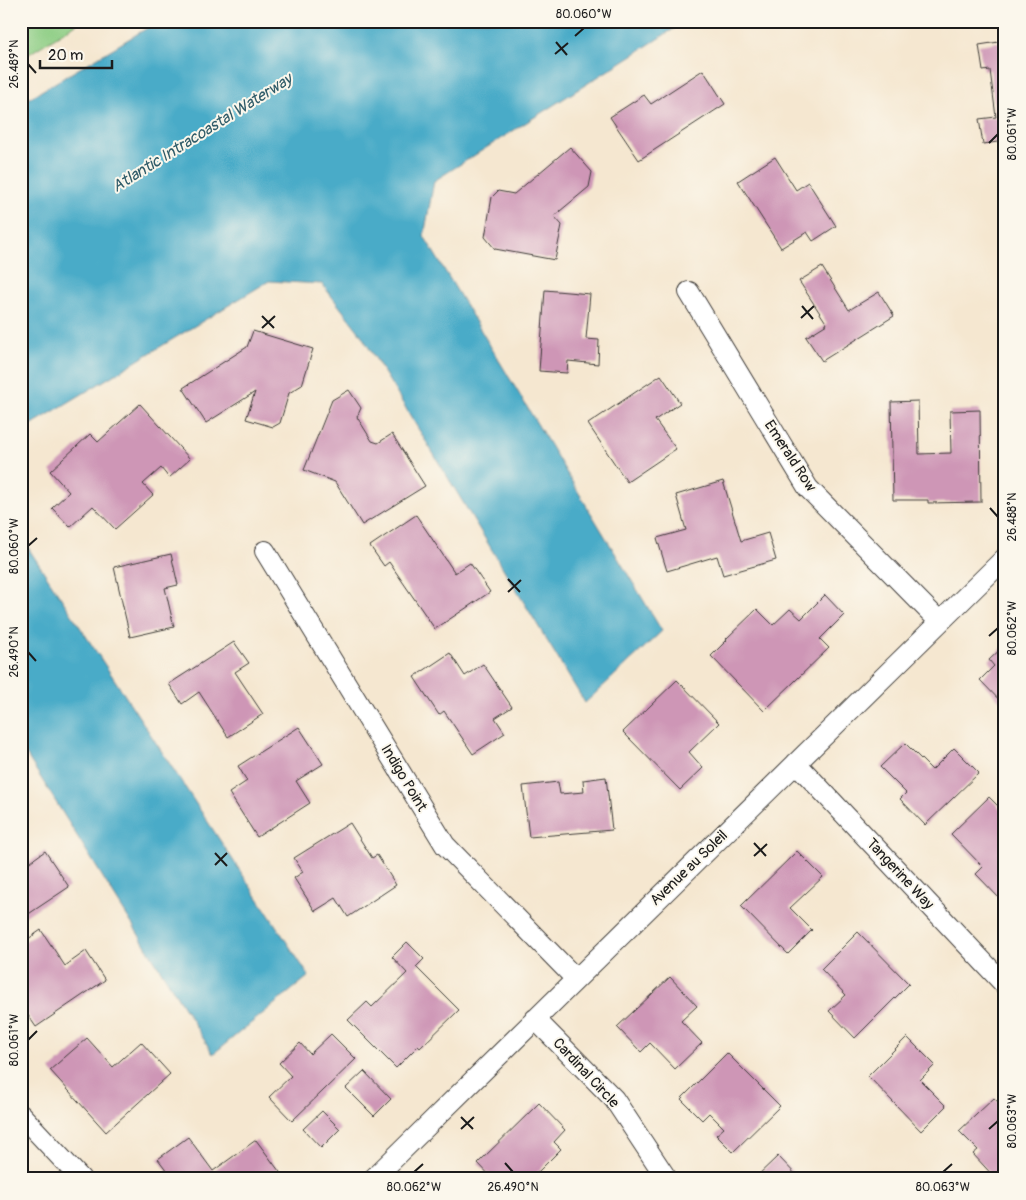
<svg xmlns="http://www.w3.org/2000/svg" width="1026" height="1200" viewBox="0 0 1026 1200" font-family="Pangolin,sans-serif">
<rect width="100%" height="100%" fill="#fbf7ec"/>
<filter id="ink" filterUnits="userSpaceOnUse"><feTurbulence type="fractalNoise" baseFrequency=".02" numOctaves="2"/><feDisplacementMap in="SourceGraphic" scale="10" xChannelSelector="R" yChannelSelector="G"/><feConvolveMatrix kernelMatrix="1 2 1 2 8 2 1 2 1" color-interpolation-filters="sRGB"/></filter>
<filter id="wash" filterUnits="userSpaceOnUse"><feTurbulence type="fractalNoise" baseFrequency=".0096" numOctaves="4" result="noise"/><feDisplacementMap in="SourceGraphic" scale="20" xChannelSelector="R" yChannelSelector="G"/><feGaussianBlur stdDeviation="1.12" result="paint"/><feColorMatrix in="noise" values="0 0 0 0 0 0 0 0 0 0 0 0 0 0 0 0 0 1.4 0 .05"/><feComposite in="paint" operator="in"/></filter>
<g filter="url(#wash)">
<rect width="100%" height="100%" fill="#f5e7d0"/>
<path fill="#8dcd84" stroke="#547450" d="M21 21H81L21 59Z"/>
<path fill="#49abc8" stroke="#326472" d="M159 21H686L434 181 424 236 662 631 585 703 360 333 322 284 269 281 21 431V103Z
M21 537 309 976 213 1054 21 746Z"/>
<g id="blocks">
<path fill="#ce96b6" d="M1005 41V141L983 144 979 119 996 117 990 70 983 71 979 45Z
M703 70 725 104 639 160 610 117 644 95 651 104Z
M570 147 592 172 589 187 554 216 562 225 555 260 495 249 485 237 492 197 498 191 514 194Z
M775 157 796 190 808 182 836 226 813 241 807 232 781 248 738 181Z
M822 267 849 310 879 292 894 316 822 361 806 337 827 324 799 281Z
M545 290 590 294 586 339 599 340 598 364 568 361 567 373 539 371Z
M253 331 313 349 302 385 289 393 280 423 273 427 246 419 255 392 206 423 183 388 247 347Z
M661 375 680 403 655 420 676 449 627 482 588 424Z
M349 390 361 408 357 417 372 441 378 443 392 434 425 486 362 525 335 482 304 470 332 400Z
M918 401 919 454 951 453 950 411 980 410 981 502 928 503V500H893L891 402Z
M140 404 190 459 169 478 161 468 143 484 153 495 115 529 93 506 70 527 52 508 69 492 50 471 90 434 98 442Z
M723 481 741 541 768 533 776 560 723 575 717 556 667 571 657 538 686 530 676 495Z
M416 515 455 573 470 563 490 592 435 629 389 562 384 566 370 546Z
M171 554 178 585 165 588 174 627 130 637 114 567Z
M825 595 844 615 820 639 829 648 764 711 711 656 727 640 726 639 757 609 773 625 790 609 801 619Z
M234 642 249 663 235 672 263 714 228 737 199 692 182 704 169 684Z
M1005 645V706L980 680 994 666 989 660Z
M450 653 465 676 483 664 512 707 495 718 505 733 473 754 444 711 439 715 414 677Z
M677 680 719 723 689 752 703 768 680 790 623 732Z
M299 727 323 764 296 781 310 803 257 837 229 793 247 781 238 766Z
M905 743 932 770 954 748 979 773 925 825 900 799 906 793 880 767Z
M606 777 612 830 529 837 523 786 558 782 560 794 584 792 583 780Z
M989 797 1005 813V898L1002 901 976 874 983 867 951 834Z
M350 823 372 858 377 855 396 885 348 917 336 898 315 911 294 878 303 872 294 858Z
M45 851 69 887 21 919V862L24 866Z
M797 851 823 877 790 908 812 930 788 954 741 906Z
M41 930 65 966 86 951 105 980 36 1027 21 1005V944Z
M858 932 909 984 855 1038 829 1011 846 995 821 969Z
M407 942 424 959 416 967 459 1010 420 1048 418 1046 396 1068 348 1020 367 1002 372 1007 407 973 392 957Z
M670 977 697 1006 681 1021 702 1043 675 1069 650 1043 641 1052 617 1027Z
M331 1034 356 1059 292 1121 269 1097 291 1076 279 1063 300 1043 310 1054Z
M907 1037 935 1065 920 1080 946 1106 921 1131 868 1076Z
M87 1038 113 1067 141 1042 170 1074 106 1132 50 1070Z
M727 1053 780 1106 733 1152 716 1135 724 1128 709 1113 702 1120 681 1099Z
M364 1071 391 1099 374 1116 346 1088Z
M994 1098 1005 1109V1179H996L973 1154 978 1150 959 1131Z
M539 1103 565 1130 554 1142 561 1149 531 1179H493L478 1163Z
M322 1111 340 1129 321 1148 303 1129Z
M188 1137 213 1171 256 1140 285 1179H173L158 1159Z
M778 1156 800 1179H754Z
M840 1172 846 1179H833Z"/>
</g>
</g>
<g filter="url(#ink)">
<use href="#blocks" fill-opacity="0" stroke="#3d3a37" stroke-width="1"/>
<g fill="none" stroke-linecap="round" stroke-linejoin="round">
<g stroke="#3d3a37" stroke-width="22">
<path id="minor" d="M689 292 808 488 940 622
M265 551 445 845 576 979
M796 763 1005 985
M535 1019 614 1099 667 1179
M21 1115 81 1179
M373 1179 1005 558"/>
</g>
<use href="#minor" stroke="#fff" stroke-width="20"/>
</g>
</g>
<path fill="none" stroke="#1c1c1c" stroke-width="2" d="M575 36 584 28M556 42 567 55M555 54 568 43M28 64 36 73M989 143 998 134M802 306 813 319M262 316 274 328M801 318 814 306M262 328 275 316M990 508 998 517M28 546 37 538M508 579 520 592M508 592 521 580M989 636 998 628M28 652 36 661M754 843 766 856M215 853 227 866M754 856 767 844M215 865 227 853M28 1040 37 1031M461 1117 473 1129M461 1129 474 1117M989 1129 998 1121M505 1163 513 1172M414 1172 423 1164M943 1172 952 1164"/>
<g text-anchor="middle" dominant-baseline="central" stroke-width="4" stroke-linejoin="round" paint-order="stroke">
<g font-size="15" fill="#1c1c1c" stroke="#fbf7ec">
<text transform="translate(790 456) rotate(57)">Emerald Row</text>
<text transform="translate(404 778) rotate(59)">Indigo Point</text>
<text transform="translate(689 868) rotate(-44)">Avenue au Soleil</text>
<text transform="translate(900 874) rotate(47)">Tangerine Way</text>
<text transform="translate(586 1073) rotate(47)">Cardinal Circle</text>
</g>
<g font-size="16" font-style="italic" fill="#305c69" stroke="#fbf7ec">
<text transform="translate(202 133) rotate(-32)">Atlantic Intracoastal Waterway</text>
</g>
</g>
<rect width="1026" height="1200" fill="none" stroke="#fbf7ec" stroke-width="55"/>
<path d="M40 60v8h72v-8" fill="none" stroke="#1c1c1c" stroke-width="2.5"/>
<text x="48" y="60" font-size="15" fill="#1c1c1c" stroke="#fbf7ec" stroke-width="4" paint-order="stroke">20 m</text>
<rect x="28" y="28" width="970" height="1144" fill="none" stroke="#1c1c1c" stroke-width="2"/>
<g font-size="12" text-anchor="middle" fill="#1c1c1c">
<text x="584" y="18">80.060°W</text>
<text transform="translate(14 64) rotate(-90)" y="4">26.489°N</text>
<text transform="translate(1012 134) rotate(-90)" y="4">80.061°W</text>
<text transform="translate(1012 517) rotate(-90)" y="4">26.488°N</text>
<text transform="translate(14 546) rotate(-90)" y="4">80.060°W</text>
<text transform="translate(1012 628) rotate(-90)" y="4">80.062°W</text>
<text transform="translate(14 652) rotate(-90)" y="4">26.490°N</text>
<text transform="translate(14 1040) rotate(-90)" y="4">80.061°W</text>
<text transform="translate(1012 1121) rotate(-90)" y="4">80.063°W</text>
<text x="414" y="1191">80.062°W</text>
<text x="513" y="1191">26.490°N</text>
<text x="943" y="1191">80.063°W</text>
</g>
</svg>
